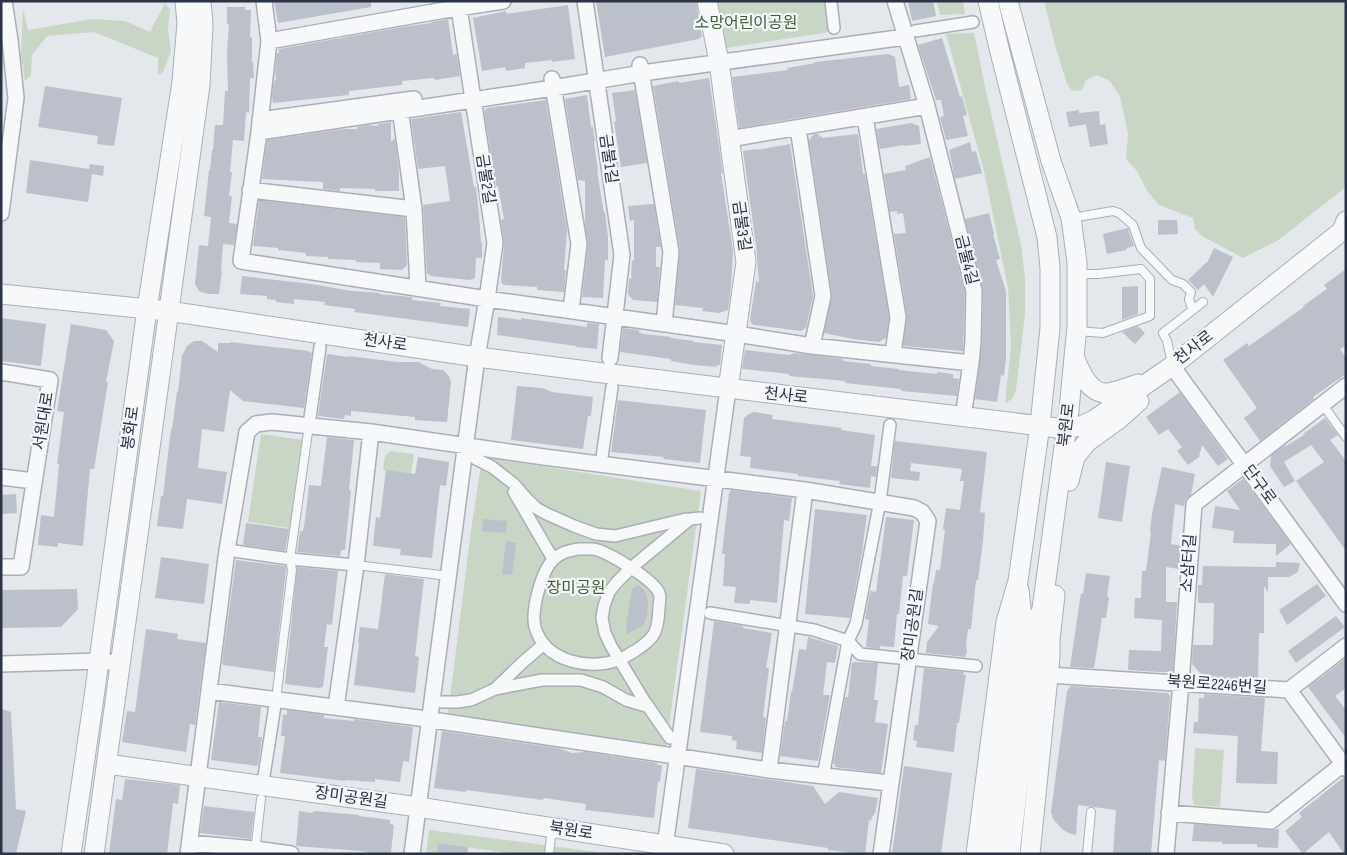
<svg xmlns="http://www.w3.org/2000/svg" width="1347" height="855" viewBox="0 0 1347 855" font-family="'Sofia Sans Condensed','Noto Sans KR',sans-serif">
<rect width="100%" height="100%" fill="#e4e7ec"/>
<path fill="#c9d6c5" d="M718 1H831L836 31 726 48Z
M937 1H963L965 14 940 15Z
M1044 1H1346V187L1277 241 1243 258 1202 236 1195 229 1193 218 1159 205 1147 191 1137 171 1126 159 1128 133 1120 97 1110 81 1097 75 1086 80 1082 90 1072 91 1067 84 1055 45Z
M165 3 170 10 168 29 171 51 163 72 158 75V58L94 32 47 36 32 55 31 75 25 81 21 56 23 8 28 30 92 19 125 21 150 32Z
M974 33 984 82 1021 245 1025 279V314L1016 390C1014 397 1012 400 1005 403L1011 346 1008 288 984 171 946 34Z
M261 434 303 440 290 528 248 522Z
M390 451 414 454 411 474 383 470 385 456Z
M482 457 701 491 666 748 448 714 470 538Z
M1195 748 1224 750 1220 807 1194 805 1192 797Z
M429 830 613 854H516L439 843 437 854H426Z"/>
<path fill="#bbc0ca" d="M274 1H371V7L278 23Z
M596 1H696L702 36 699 39 605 57Z
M908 1H933L936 16 912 21Z
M568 5 575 59 552 62V60L525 63V68L506 71 505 67 482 71 473 18 506 11 507 14Z
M227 7H245V10H251L250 37H252V62H253L254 78H250L249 113 246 112 244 141 233 140 230 172H232L229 196H232L229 223 237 224 234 245 223 244 221 271H222L219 294H208L199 291 195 284 199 245 208 246 211 217 204 216 209 170H210L212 150H213L215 125H223L225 91H228L227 54 229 24H227Z
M448 19 453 55 457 54 460 76 435 80 434 78 402 81V85L349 91V95L273 103 272 96 274 82 276 79 275 72 277 53H279V49L402 27 431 23V22Z
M942 38 960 97 962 96 967 115 963 116 968 136 946 140 940 117 944 116 941 100H936L918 45Z
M888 54 895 57 899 87 909 85 911 99 739 128 732 77 788 70 787 68 815 63V62Z
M709 78 723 173H721L733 251 731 287 728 310 719 313 702 311 703 308 675 305 680 250 653 86 679 81V83Z
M45 86 122 98 114 146 97 144 98 136 38 127Z
M635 90 647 163 621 167 614 122 616 121 612 93Z
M587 95 591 127H593L595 141 594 142 598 171H597L604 213 605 212 608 237V260H605L603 298 582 297 588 245 585 225V181L578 180 565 99Z
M546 100 567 230 564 270H566L564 292 537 290V287L504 285 501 282 504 244 501 220 504 219 498 186H496L484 111 487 108Z
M1079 110V113L1099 111 1100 125 1105 124 1108 144 1090 147 1086 124 1069 127 1066 112Z
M461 112 474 187H476L479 215 481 243H482V258H476L475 278 470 280 431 276 427 273 423 205 450 201 445 166 418 169 411 120 412 119Z
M391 122V142L395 138 399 171V191H375V189L340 188V191L323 189V182L262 179 267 140 344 129H357V127L367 125 378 126V124Z
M911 123 919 126 921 144 904 146V145L880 149 876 129Z
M814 134H819V137L822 136V138L858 134 863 174H865L889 317 886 338 879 342 853 339 824 333 832 295 809 140Z
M970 142 972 152 976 151 982 173 955 179 949 150Z
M790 144 813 296 806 328 801 331 755 325 752 324 750 320 756 281 759 282 756 245 743 151 757 149V150Z
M930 157 965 292 963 351 903 346 907 316 894 234 906 233 903 213 897 214V211L890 212 884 174 906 170 905 166Z
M30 160 89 169 90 164 104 166 103 176 92 174 88 202 26 193Z
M259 200 405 217 407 265 402 270 380 269V263L356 262V260L328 259V257L306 256V253L278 250V248L253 246Z
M654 204 661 247H656V267H660L657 302 633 300 628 294 629 279H631L632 260 634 261V220L630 221 628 206Z
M989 213 994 234H993L1000 259 996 260 1006 291V358L1004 376 1001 375 997 402 975 399 982 342 983 291 965 219Z
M1158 220H1177L1178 234 1158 235Z
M1128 228 1134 246 1127 248 1126 250 1107 254 1103 234Z
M1214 248 1233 257 1213 297 1204 284 1198 290 1188 280 1208 261Z
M1346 269V345L1340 349 1346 358V374L1313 397 1314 399 1260 441 1244 418 1257 408 1223 360 1247 343 1249 346 1304 307 1303 306 1327 289 1324 285Z
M242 276 311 284 352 291 380 293 379 294 411 297H412V300L441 303 440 306 470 309 468 327 354 312 355 309 324 305 325 302 294 299V304L276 302V300L267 299V296L240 294Z
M1138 286V314L1122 320V287Z
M498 317 521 320V318L587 327V323L599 324 597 349 576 347V346L497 335Z
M1 318 46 324 41 366 1 361Z
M71 324 106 330 114 341 106 382H108L94 469H90L83 546 58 543V547L38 545 41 515 54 517 59 464H57L64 412 57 411Z
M1138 326 1145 333 1135 344 1122 332Z
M623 328 639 330V332L643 334 671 337 670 338 694 341 693 342 722 345 720 365H717V367L694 365 671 361V359L620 352Z
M194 341H202L218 352V343H230V342L309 351V352L312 353 304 408 243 401 230 390 224 432 202 429 198 468 227 472 222 504 187 499 183 529 157 526 161 496H163L171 429H172L177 392H178L182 356 187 346Z
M745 350 789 355 794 353 843 359V361L871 364V366L899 369V370L937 374V372L953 374V378L959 379 957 396 901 391V389L845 383V381L789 376V374L743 369 742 368Z
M327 354 348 357V356L397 362H418L432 369 443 370 449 376 451 382 447 422 415 420V417L351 411V416L345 415 344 419 318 416Z
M517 386 542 388 552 392 593 397 591 416H588L583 449 511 440Z
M1180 392 1228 459 1218 466 1202 445 1199 457 1188 465 1177 451 1182 447 1168 429 1159 435 1146 417Z
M618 400 706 410 700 463 663 459 664 457 611 452Z
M754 412 773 415 772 419 842 428 841 430 875 435 871 466H877L876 477 871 476 870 488 839 484 840 481 798 476V474L750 468 751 457 740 456 744 418 749 414Z
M1325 418 1338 435 1330 440 1346 461V551L1296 481 1324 462 1311 445 1284 462 1295 481 1284 487 1270 466 1271 456 1285 445 1286 446 1304 435 1303 434Z
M327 437 354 440 349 490H351L345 550H341L340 556 297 552 300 531H303L305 520 309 485 321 486Z
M895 441 987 452 980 512 985 513 983 541 978 580H976L971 629H968L966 644 967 651 965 657 926 653 927 642 939 626 928 624 933 583H934L936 570H940L945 530 943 529 946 508 960 510 964 481H960L962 469 911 463 910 471 920 472 919 481 891 478Z
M418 457 449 462 446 486 440 485 432 558 400 555 401 549 373 546 376 517 380 518 386 470 415 474Z
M1106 462 1130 466 1122 522 1098 518Z
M1162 467 1195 474 1191 495 1186 499 1184 506 1175 504 1171 544 1182 546 1179 569 1166 567V602H1177L1173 670 1171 672H1159L1128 670 1129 650 1161 651 1162 620 1134 618 1135 598H1141L1142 571H1146L1151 532H1150L1152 514Z
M1243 479 1291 544 1276 556V544L1233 543 1234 531 1212 528 1215 506 1240 510 1227 491Z
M731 490 792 498 789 521 784 520 777 603 750 600V604L734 603 736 587 723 586 725 554H722L729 493Z
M16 494 17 513 1 514V495Z
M815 509 867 515 862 552 850 618 805 614Z
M886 517 914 520 907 576H903L899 614H897L894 647 880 646V649L866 647 869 620 865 619 870 591 876 592Z
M483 519 507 521 506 533 482 531Z
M246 523 289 529 285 551 243 545Z
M506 541 516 543 512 575 502 574Z
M161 557 209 564 204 604 155 598Z
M236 560 286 566V570L274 672 223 665 222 662Z
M1276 562 1300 563 1298 572 1289 577H1268V592L1264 586V633H1259L1258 679 1202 675 1192 664 1193 645H1213L1214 603H1198V585H1202L1203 566 1276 567Z
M297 567 338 571 332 625 327 624 324 647H328L323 687 318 688 285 684Z
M1086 573 1110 576 1107 597H1109L1106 618H1102L1094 668 1070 667 1081 593 1083 594Z
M385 574 424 579 415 656 419 657 415 693 354 685 359 644 358 643 360 627 378 629Z
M1317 584 1326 596 1287 625 1279 610Z
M638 585 645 591 648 600 647 617 643 626 627 634 626 627 632 589Z
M77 589 78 609 61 627 1 628V590Z
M1336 616 1345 627 1296 663 1288 651Z
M714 621 743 626V628L772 633 766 668H769L763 717 766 718 762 753 736 749 737 741 732 740V736L700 732Z
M146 629 178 634 177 639 206 643 195 725 190 724 186 752 122 742 127 711 135 712Z
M808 637 838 646 835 663 827 662 823 695H830L818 761 780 756 785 721H787L791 692H792L799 649 806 650Z
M1346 658V688L1335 696 1346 710V738L1308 687Z
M852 662 878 663 874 700H878L875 722 888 724 881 773 835 767V764H833L845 697H848Z
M924 668 964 672 963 675H966L959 723H957L954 752 916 747 917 741 913 740 915 725H918Z
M1071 686 1168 693 1170 697 1165 761 1159 760 1151 854H1113L1116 810 1078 805 1076 835 1069 833 1062 829 1053 819 1051 812 1067 691Z
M1204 694 1265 698 1261 751 1278 752 1277 784 1236 783 1238 736 1193 733 1194 722H1198L1199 698H1204Z
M219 702 261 707 258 737H262L258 766 211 760Z
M1 709 11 712 16 809 26 811 16 854H1Z
M287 710 324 715V718L354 721V719L413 727 409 762 403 761 400 782 375 779V782L345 780V781L280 773 285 736H281L283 714 287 715Z
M442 731 558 748 572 753 586 752 657 763V765H662L660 782 658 781 654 818 585 810 586 804 544 798 543 800 466 790V792L434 788Z
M904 766 952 773 941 854H892Z
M696 769 813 786 825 804 839 792 878 798 875 813 872 817 871 821 869 820 865 854 828 850V848L688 828Z
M1344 777H1346V854H1344L1329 832 1303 854 1285 831 1302 817 1299 813Z
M125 779 180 785 178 804 173 803 167 854H109L116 799 122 800Z
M204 806 254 812 251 839 200 833Z
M299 811 311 813 315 811 359 815V816L390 820V824L394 825 391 853 376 854 361 851 296 846Z
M1194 824 1270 830 1279 829 1278 848 1257 847V844H1222V842L1192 841Z
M438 843 468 847 467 854H437Z"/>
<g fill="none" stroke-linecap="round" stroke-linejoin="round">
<g stroke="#a9aeb7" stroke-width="10">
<path id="service" d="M1071 218 1113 211 1119 213 1133 225 1141 248 1172 280 1183 284 1191 292 1189 299 1192 309
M1077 331 1103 333 1150 316V279L1141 269 1098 274H1078
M1172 364 1167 341 1163 333 1203 302
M1323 405 1346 437
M356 565 449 576
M276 699 292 570 290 559 309 425
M255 852 261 799
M549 854 552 828
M1087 854 1091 812"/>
</g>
<g stroke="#a9aeb7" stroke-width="14">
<path id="pedestrian" d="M831 1 834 28
M915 31 973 22
M309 425 320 347
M476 459 492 467 514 484 527 499 536 508 547 514 574 526 596 534 615 536 686 519
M601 464 612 387
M514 492 553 559
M578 549C583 549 588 549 593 549 607 551 654 580 659 593 661 597 659 603 659 608 658 632 655 638 635 651 629 654 624 658 618 660 588 670 545 662 535 627 531 611 541 571 554 559 561 552 569 551 578 549Z
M227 550 290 559 356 565
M710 613 814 630 848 641 860 654 976 666
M495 689 542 680H581L603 687 626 700 649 707
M442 702H457L471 700 495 689 522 663 544 644
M670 738 645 702 611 646 605 633 602 618 604 606 609 592 617 582 631 568 690 519 700 518
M264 776 276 699
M823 777 848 641 856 624 880 501 890 425"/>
</g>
<g stroke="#a9aeb7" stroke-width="18">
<path id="minor" d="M264 1 269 41 259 132 241 261 487 299 737 334 812 346 971 363
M585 1 622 255 610 358
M895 1 927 106 974 291 973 341 971 363 963 417
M269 41 439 11 503 1
M640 65 671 252 664 324
M552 79 579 244 571 310
M399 102 414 209 418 287
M865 117 898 317 893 354
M260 120 414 99
M798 128 823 296 812 346
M259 132 553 88 642 73 905 37
M729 139 927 106
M250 190 414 209
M1 213 16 98 10 40 4 1
M1172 366 1346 604
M1 372 50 380 21 567H1
M1 477 34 481
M1 664 99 661 119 663
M1048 675 1289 690
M1289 690 1346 768
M1289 690 1346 646
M209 691 419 718 769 770 890 783
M336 707 356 565 371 432
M769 770 805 490
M1169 813 1271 821 1343 764
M190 843 255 849 291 854
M188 854 227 550 247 432 256 424 272 422 371 432 544 457 805 490 914 508 922 512 928 521 881 854
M412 854 477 357 487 299 495 243 458 1
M664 854 728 389
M1166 854 1181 683 1194 504 1346 386"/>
</g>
<g stroke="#a9aeb7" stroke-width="21">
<path id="tertiary" d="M707 1 719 62 746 262 728 389
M1008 1 1051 161 1071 218 1077 262V327L1074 357 1069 410 1042 609 1036 624 1010 854
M1 294 168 311 477 357 595 372 1066 429 1081 426 1094 420 1172 366 1342 231 1346 221
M1074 357C1080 370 1087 390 1103 393 1111 394 1129 387 1138 384
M1069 481 1075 457 1087 442 1119 419 1139 401
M107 764 418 807 724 854
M71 854 94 697 147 309 182 82 187 23 185 1
M94 854 200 85 203 25 201 1
M976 854 1006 622 1018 581 1040 425 1050 328V268L1047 237 999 48 988 1
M993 854 1023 625 1019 590
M1030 854 1050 657V639L1055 595"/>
</g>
<use href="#service" stroke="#f7f8fa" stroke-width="8"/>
<use href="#pedestrian" stroke="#f7f8fa" stroke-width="11"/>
<use href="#minor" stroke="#f7f8fa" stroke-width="15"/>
<use href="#tertiary" stroke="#f7f8fa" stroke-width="19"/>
</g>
<g text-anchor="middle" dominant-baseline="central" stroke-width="4.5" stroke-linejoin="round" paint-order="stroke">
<g font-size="16" fill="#3f6138" stroke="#f4f6f9">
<text x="746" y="23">소망어린이공원</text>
<text x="576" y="588">장미공원</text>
</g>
<g font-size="16" fill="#2b3445" stroke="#f4f6f9">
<text transform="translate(608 159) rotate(82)">금불1길</text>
<text transform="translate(485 179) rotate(81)">금불2길</text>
<text transform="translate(741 226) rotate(82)">금불3길</text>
<text transform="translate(966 260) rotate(76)">금불4길</text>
<text transform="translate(385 343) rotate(8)">천사로</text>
<text transform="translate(1194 348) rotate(-38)">천사로</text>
<text transform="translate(786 396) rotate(6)">천사로</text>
<text transform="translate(44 421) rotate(-81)">서원대로</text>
<text transform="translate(1067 425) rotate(-83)">북원로</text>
<text transform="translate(131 428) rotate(-82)">봉화로</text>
<text transform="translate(1259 485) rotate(54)">단구로</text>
<text transform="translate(1189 563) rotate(-86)">소삼터길</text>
<text transform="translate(913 625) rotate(-82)">장미공원길</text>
<text transform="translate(1217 685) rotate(4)">북원로2246번길</text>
<text transform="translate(351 798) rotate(8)">장미공원길</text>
<text transform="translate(571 831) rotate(9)">북원로</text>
</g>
</g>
<rect width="1347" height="855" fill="none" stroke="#2b3445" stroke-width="5"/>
</svg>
